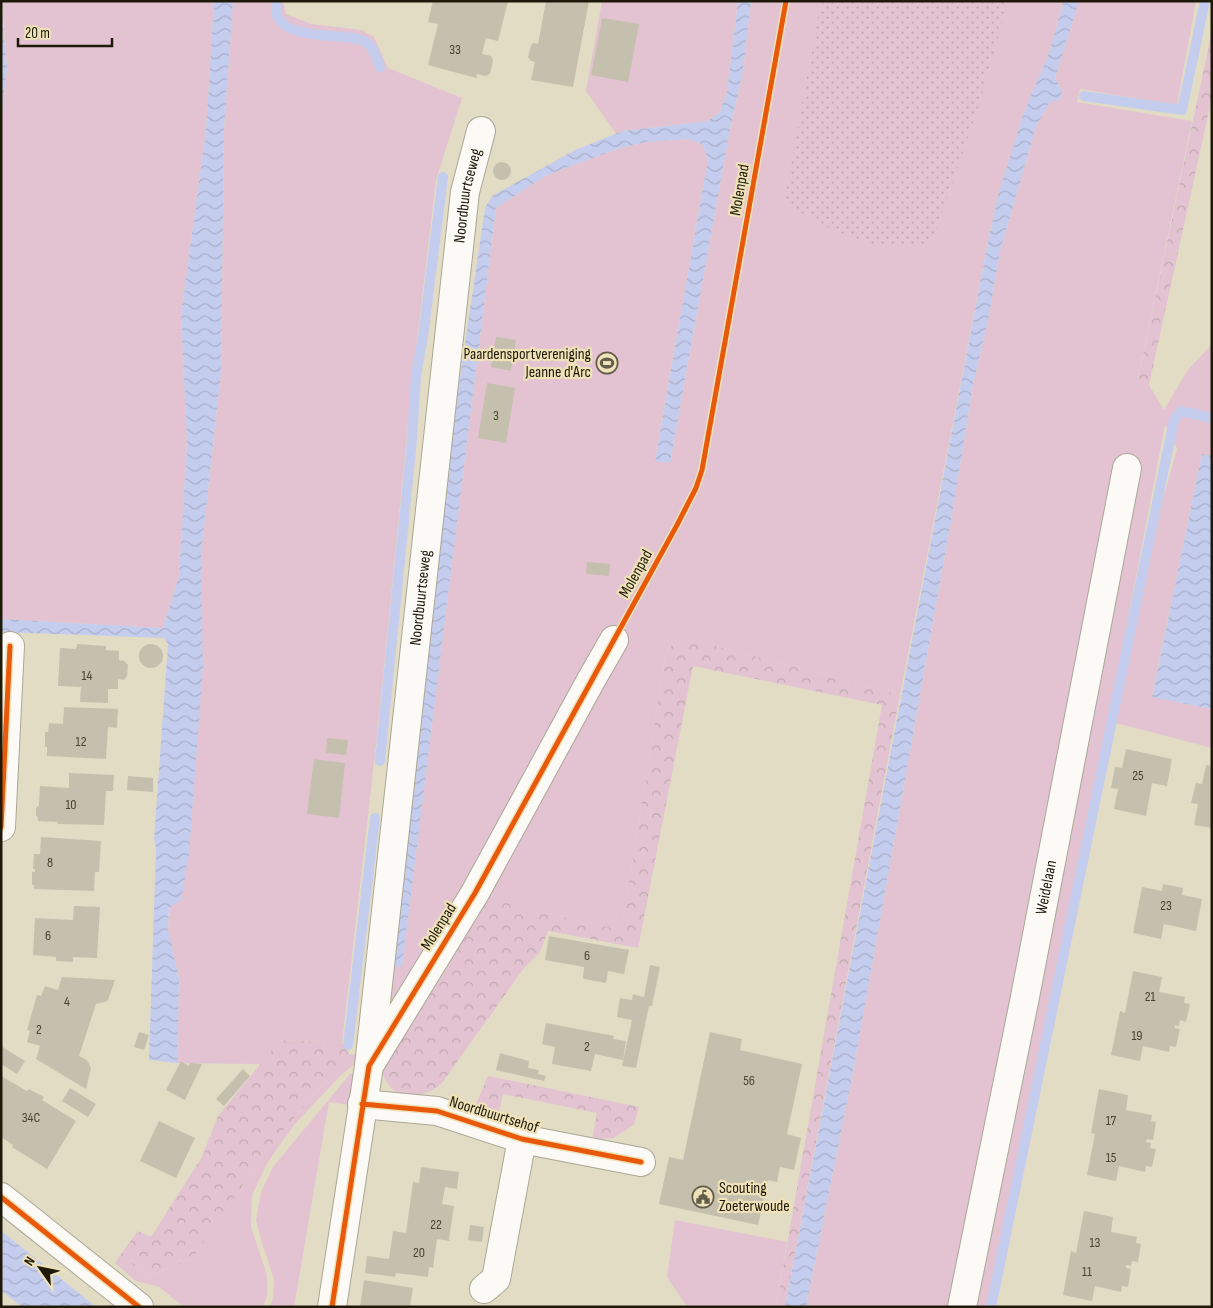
<svg xmlns="http://www.w3.org/2000/svg" width="1213" height="1308" viewBox="0 0 1213 1308" font-family="'Sofia Sans Condensed',sans-serif">
<defs>
<pattern id="forest-crowns" width="20" height="18" patternUnits="userSpaceOnUse" patternTransform="scale(1.25)"><rect width="20" height="18" fill="#e3c3d1"/><path d="M2 6a3 3 0 1 1 6 0M12 15a3 3 0 1 1 6 0" fill="none" stroke="#c2a7b2"/></pattern>
<pattern id="park-dots" width="8" height="8" patternUnits="userSpaceOnUse" patternTransform="scale(1.25)"><rect width="8" height="8" fill="#e3c3d1"/><path d="M2 2h.1M6 6h.1" fill="none" stroke="#c2a7b2" stroke-width="1.8" stroke-linecap="round"/></pattern>
<pattern id="water-waves" width="16" height="10" patternUnits="userSpaceOnUse" patternTransform="scale(1.25)"><rect width="16" height="10" fill="#c5cdee"/><path d="M0 5q4-4 8 0t8 0" fill="none" stroke="#a9afcb"/></pattern>
</defs>
<rect width="100%" height="100%" fill="#e2dcc5"/>
<path fill="#e3c3d1" d="M2 1H214L206 130 181 315 187 443 179 576 163 628 1 619V120L7 68Z
M233 1H283L286 14 311 24 362 30 374 37 388 68 462 98 436 180 412 384 377 737 342 1043 280 1040 261 1064 177 1063 179 979 168 929 201 556 221 371 224 129Z
M602 1H738L727 92 720 112 708 121 623 131 617 135 586 91Z
M751 1H1064L1049 53 1023 115 998 195 987 247 900 695 679 636 666 653 621 930 528 909 483 892 376 1039 388 965 402 966 496 208 545 176 617 149 646 142 688 139 702 144 708 159 655 460 670 463 730 129 743 70Z
M1079 1H1196L1177 105 1080 89 1077 102 1192 121 1136 387 1149 385 1164 410 1187 371 1212 344V456L1202 454 1152 696 1212 709V748L1116 723 1160 509 1177 449 1165 425 1108 723 988 1307H806L854 1067 953 509 973 385 989 316 1000 251 1037 124 1050 102 1062 90 1055 78Z
M349 1054 362 1055 361 1058 339 1077 294 1125 268 1162 252 1195 251 1227 267 1275V1296L263 1307H184L159 1287 136 1281 115 1263 120 1255 149 1276 192 1259 270 1146Z
M356 1073 350 1105 329 1102 294 1307H270L273 1297 274 1279 261 1240 256 1220 261 1192 273 1167 350 1074Z
M675 1220 787 1242 776 1307H687L667 1277Z"/>
<path fill="url(#forest-crowns)" d="M1212 31V97L1149 385 1136 388Z
M679 636 900 695 785 1307H776L882 705 693 666 638 948 548 931 540 952 524 968 447 1076C444 1080 441 1085 436 1088 425 1095 406 1099 395 1091 388 1086 385 1079 381 1072L483 892 528 909 621 930 666 653Z
M280 1040 342 1043 349 1054 270 1146 192 1259 149 1276 120 1255 138 1231 151 1237 202 1157 218 1116Z
M488 1076 639 1107 634 1125 613 1138 592 1140 597 1113 503 1094 497 1121 483 1117 475 1107Z"/>
<path fill="url(#park-dots)" d="M821 1H1008L980 102 935 233 926 245C865 252 835 232 784 203Z"/>
<path fill="url(#water-waves)" d="M1 1 7 68 1 120Z
M214 1H233L224 129 221 371 201 556 203 665 189 855 181 900 169 908 168 929 179 979 177 1063 149 1060 156 847 154 840 168 644 164 638 1 632V619L163 628 179 576 187 443 181 315 206 130Z
M738 1H751L743 70 730 129 670 463 655 461 708 159 702 144 688 139 646 142 617 149 545 176 496 208 402 967 388 965 450 445 485 208 492 196 575 150 623 131 708 121 720 112 727 92Z
M1064 1H1079L1055 78 1062 90 1060 100 1050 102 1037 124 1000 251 989 316 973 385 953 509 854 1067 806 1307H785L987 247 998 195 1023 115 1049 53Z
M1202 454 1212 456V709L1152 697Z
M1 1231 4 1233 96 1307H23L1 1291Z"/>
<g fill="none" stroke-linecap="round" stroke-linejoin="round">
<path stroke="#c5cdee" stroke-width="10" d="M277 1C277 4 276 10 276 13 284 41 341 33 361 40 373 43 376 57 380 67
M1084 96 1182 110 1205 1
M380 761 412 440 416 375 423 337 443 177
M348 1045 375 818
M991 1307 1174 420 1181 411 1212 418"/>
</g>
<path fill="#c5c0ae" d="M433 1H508L498 41 486 38 482 54 491 56 493 60 490 74 485 76 477 74 476 78 428 65 438 24 428 22Z
M546 1H589L573 87 531 80 535 62 531 61 528 57 531 45 534 43 538 44Z
M602 18 639 24 628 82 591 75Z
M493 171a9 9 0 1 1 18 0a9 9 0 1 1-18 0Z
M496 337 516 340 511 371 491 367Z
M487 383 515 388 506 443 478 438Z
M587 562 610 564 609 576 586 574Z
M139 656a12 12 0 1 1 24 0a12 12 0 1 1-24 0Z
M77 644 106 646V650L119 651V660L124 661 128 665 127 676 124 680 118 679V689H108V703L80 702 81 687 58 686 60 648 76 649Z
M64 707 118 709 117 728 108 727 106 759 47 756V747H45V732H48L49 723 63 724Z
M327 738 348 740 346 755 326 753Z
M1126 749 1172 759 1167 786 1152 783 1146 816 1114 809 1118 789 1111 788 1115 767 1122 768Z
M314 759 345 763 339 818 307 814Z
M1206 765 1212 766V828L1194 825 1198 804 1191 803 1196 783 1202 784Z
M69 773 114 775 113 791H106L104 825 57 824 58 822 38 821V818L36 815V808L39 805 40 786 69 788Z
M128 776 153 778V792L127 790Z
M41 837 101 841 99 872H95L94 891 34 889V885H32V872H35V869H33L34 854H40Z
M1163 884 1183 888 1182 895 1202 899 1196 931 1164 924 1161 939 1133 933 1142 887 1162 891Z
M74 906 100 907 97 958 73 957V962L56 961V957L33 955 35 918 73 920Z
M549 936 629 950 624 974 608 971 606 983 584 979 583 978 584 967 545 960Z
M650 965 660 967 652 1006H649L636 1068 622 1066 632 1020 617 1017 620 998 632 1000 633 994 644 997Z
M1133 971 1162 977 1159 992 1185 997 1184 1003 1190 1004 1186 1022 1180 1020 1179 1026 1175 1025 1174 1028 1180 1029 1176 1047 1170 1046 1169 1052 1143 1046 1140 1061 1111 1055 1120 1011 1125 1013Z
M62 977 115 980 108 1000 105 1002 96 1004 79 1056 87 1060 91 1068 86 1089 36 1059 40 1046 27 1042 30 1031 27 1030 37 995 41 996 45 986 58 990Z
M546 1023 614 1036 613 1039 626 1041 623 1060 595 1054 591 1071 552 1064 555 1047 542 1044Z
M139 1032 149 1035 144 1050 134 1047Z
M710 1032 742 1039 740 1050 802 1064 787 1134 801 1138 794 1170 780 1167 777 1182 768 1180 758 1225 659 1204 669 1157 683 1160Z
M1 1046 25 1061 17 1074 1 1064Z
M500 1053 529 1061 528 1068 539 1070 538 1074 546 1076 544 1081 496 1070Z
M181 1061 189 1066 190 1063 202 1064 185 1100 166 1090Z
M243 1069 250 1076 224 1106 216 1099Z
M1 1076 27 1091 29 1089 44 1097 42 1100 76 1121 47 1169 12 1147 13 1145 1 1137Z
M70 1088 96 1104 88 1117 62 1101Z
M1099 1089 1128 1095 1126 1110 1152 1115 1151 1121 1156 1122 1153 1140 1147 1139 1146 1142 1151 1143 1150 1148 1156 1149 1152 1167 1146 1166 1145 1172 1119 1166 1116 1181 1087 1175 1095 1134 1091 1133Z
M159 1121 195 1138 176 1178 140 1161Z
M421 1167 459 1172 457 1189 445 1187 442 1204 454 1206 449 1239 450 1241 437 1239 433 1268 429 1267 428 1277 396 1273 395 1277 365 1273 367 1256 389 1259 393 1231 406 1233 413 1182 419 1183Z
M1084 1211 1113 1217 1111 1232 1137 1237 1136 1243 1141 1244 1138 1262 1132 1261 1131 1266 1126 1265V1268L1131 1269 1128 1287 1122 1286 1121 1292 1095 1286 1092 1301 1063 1295 1071 1251 1076 1253Z
M470 1225 484 1227 482 1242 468 1240Z
M364 1280 413 1288 410 1307H360Z"/>
<g fill="none" stroke-linecap="round" stroke-linejoin="round">
<g stroke="#aca795" stroke-width="30">
<g id="minor">
<path d="M1 827 10 646"/>
<path id="s1" d="M369 1066 465 192 481 131"/>
<path d="M362 1104 437 1111 522 1139 641 1162"/>
<path d="M1 1197 139 1307"/>
<path d="M484 1289 496 1279 522 1139"/>
<path d="M332 1307 369 1066 475 893 590 682 614 640"/>
<path id="s2" d="M962 1307 1025 997 1127 468"/>
</g>
</g>
<use href="#minor" stroke="#fbfaf6" stroke-width="28"/>
<g stroke="#efe2b8" stroke-width="8">
<path id="cycleway" d="M1 827 10 646
M362 1104 437 1111 522 1139 641 1162
M1 1197 139 1307
M332 1307 369 1066 475 893 677 525 696 488 702 470 786 1"/>
</g>
<use href="#cycleway" stroke="#e8590c" stroke-width="5"/>
</g>
<defs>
<g id="stadium-ring" transform="scale(1.125)"><circle r="9.5" fill="#efe2b8" stroke="#635d4b" stroke-width="1.5"/><path d="M0-5a6.5 5 0 1 0 0 10a6.5 5 0 1 0 0-10ZM-3.5-1.8h7v3.6h-7Z" fill="#635d4b"/></g>
<g id="civic-ring" transform="scale(1.125)"><circle r="9.5" fill="#efe2b8" stroke="#635d4b" stroke-width="1.5"/><path d="M-.6-6.5H3V-4.5H.6V-3L4-1V1h2V6H-6V1h2V-1L-.6-3ZM-1.2 2.5V6h2.4V2.5Z" fill="#635d4b"/></g>
</defs>
<g fill-rule="evenodd">
<use href="#stadium-ring" x="607" y="363"/>
<use href="#civic-ring" x="703" y="1197"/>
</g>
<g text-anchor="middle" dominant-baseline="central" stroke-width="4.5" stroke-linejoin="round" paint-order="stroke">
<g font-size="14" fill="#484332">
<text x="455" y="49">33</text>
<text x="496" y="415">3</text>
<text x="87" y="675">14</text>
<text x="81" y="741">12</text>
<text x="1138" y="775">25</text>
<text x="71" y="804">10</text>
<text x="50" y="862">8</text>
<text x="1166" y="905">23</text>
<text x="48" y="935">6</text>
<text x="587" y="955">6</text>
<text x="1150" y="996">21</text>
<text x="67" y="1001">4</text>
<text x="39" y="1029">2</text>
<text x="1137" y="1035">19</text>
<text x="587" y="1046">2</text>
<text x="749" y="1080">56</text>
<text x="31" y="1117">34C</text>
<text x="1111" y="1120">17</text>
<text x="1111" y="1157">15</text>
<text x="436" y="1224">22</text>
<text x="1095" y="1242">13</text>
<text x="419" y="1252">20</text>
<text x="1087" y="1271">11</text>
</g>
<g font-size="16" fill="#1e1909" stroke="#efe2b8">
<text transform="translate(740 190) rotate(-80)">Molenpad</text>
<text stroke="none"><textPath href="#s1" startOffset="876">Noordbuurtseweg</textPath></text>
<text transform="translate(636 574) rotate(-61)">Molenpad</text>
<text stroke="none"><textPath href="#s1" startOffset="471">Noordbuurtseweg</textPath></text>
<text stroke="none"><textPath href="#s2" startOffset="428">Weidelaan</textPath></text>
<text transform="translate(439 927) rotate(-58)">Molenpad</text>
<text transform="translate(494 1115) rotate(17)">Noordbuurtsehof</text>
</g>
<g font-size="16" fill="#1e1909" stroke="#efe2b8" text-anchor="end">
<text x="591" y="354">Paardensportvereniging<tspan x="591" dy="18">Jeanne d'Arc</tspan></text>
<text x="719" y="1188" text-anchor="start">Scouting<tspan x="719" dy="18">Zoeterwoude</tspan></text>
</g>
</g>
<rect width="1213" height="1308" fill="none" stroke="#1e1909" stroke-width="5"/>
<g transform="translate(40 1268) rotate(303)" stroke="#efe2b8" stroke-width="4" paint-order="stroke">
<path d="M0-4L9 19L0 12L-9 19Z" fill="#1e1909"/>
<text y="-8" font-size="14" font-weight="bold" text-anchor="middle" fill="#1e1909">N</text>
</g>
<path d="M18 38v8h94v-8" fill="none" stroke="#1e1909" stroke-width="2.5"/>
<text x="25" y="38" font-size="15" fill="#1e1909" stroke="#efe2b8" stroke-width="4" paint-order="stroke">20 m</text>
</svg>
